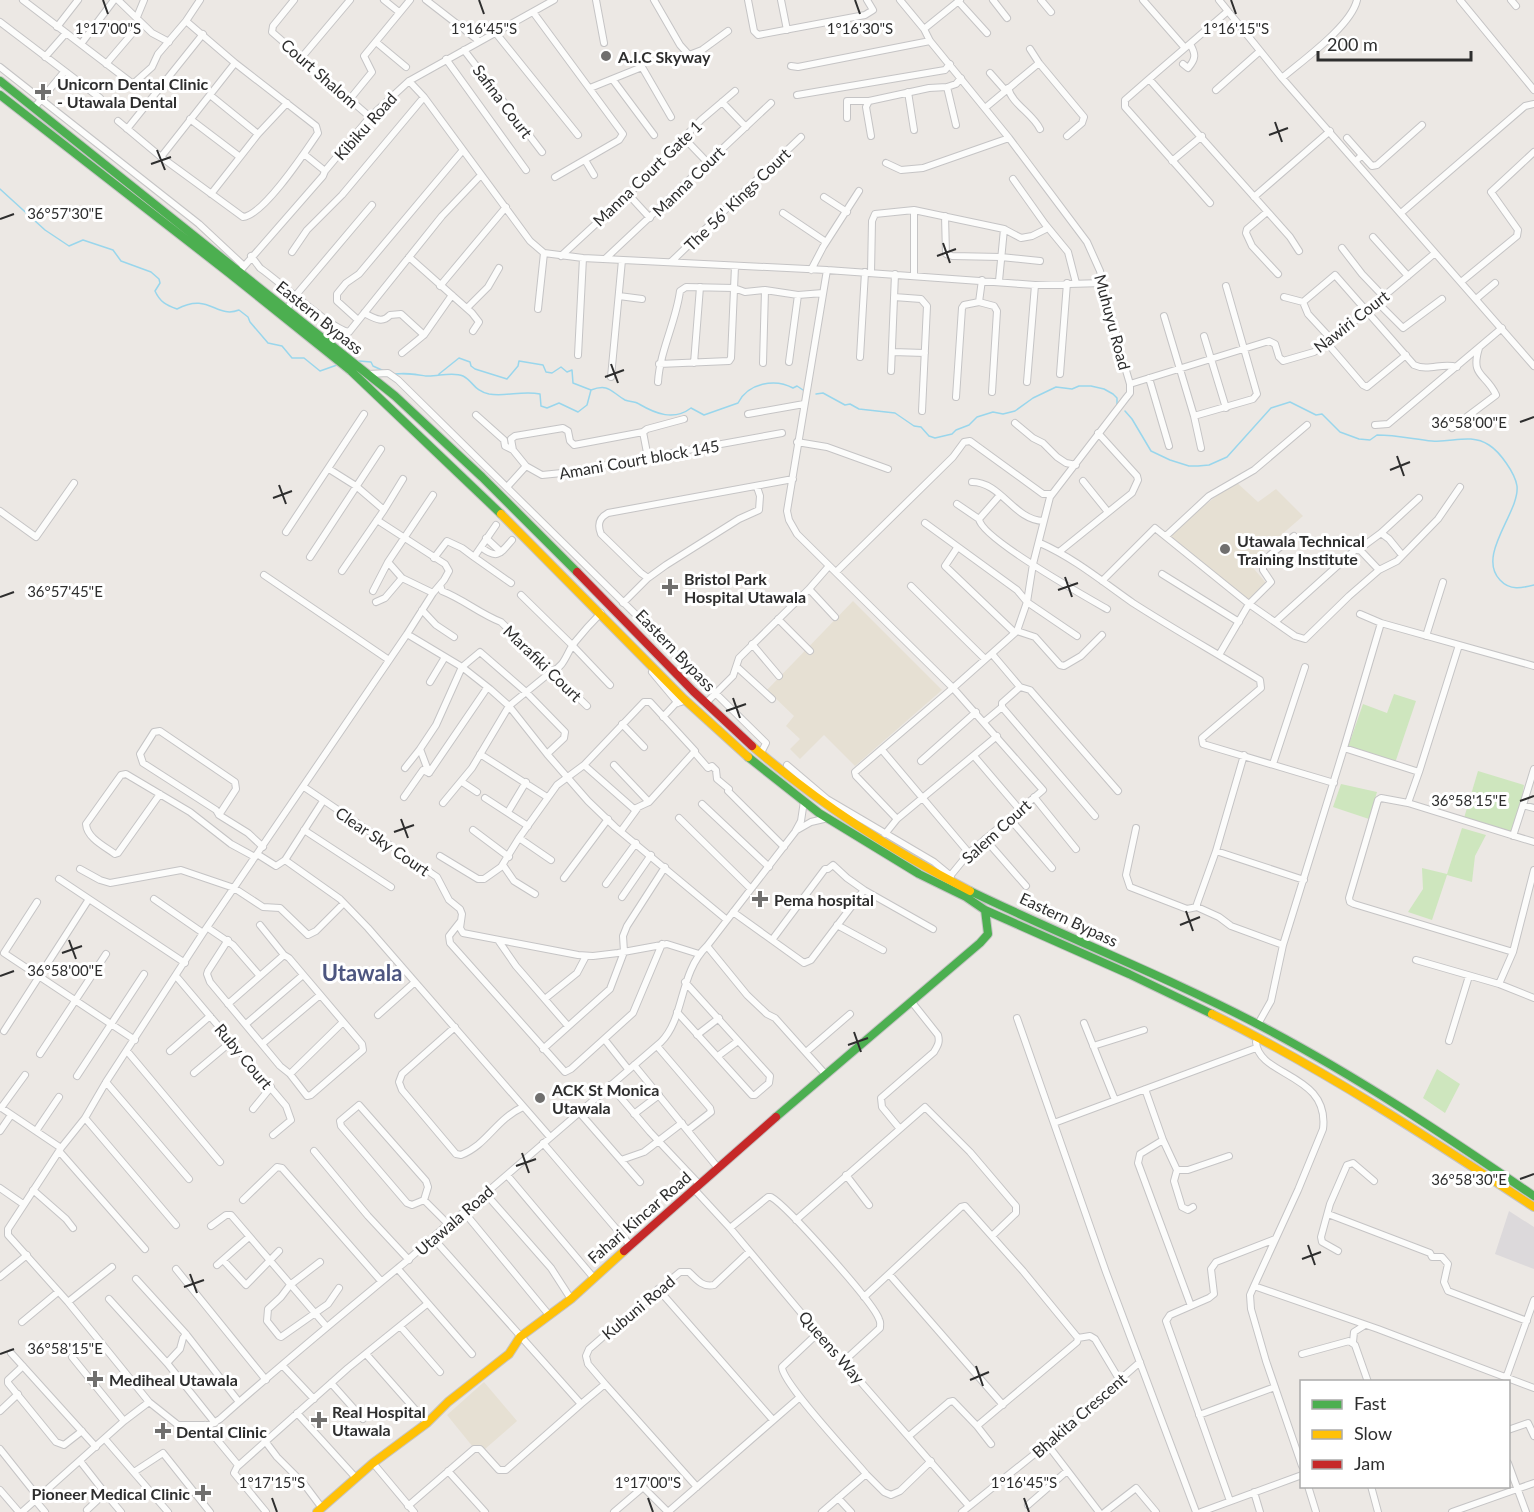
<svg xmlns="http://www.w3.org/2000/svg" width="1534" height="1512" viewBox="0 0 1534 1512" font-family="Lato,sans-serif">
<rect width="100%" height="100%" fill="#ece8e4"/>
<path fill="#dcd9db" d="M1509 1211 1534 1227V1269L1495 1254Z"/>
<path fill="#e6e0d3" d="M1235 481 1258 502 1276 489 1303 516 1249 563 1266 583 1249 602 1168 535Z
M853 601 942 690 855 766 824 735 800 759 790 749 800 739 786 726 794 716 767 690Z
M484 1382 517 1421 485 1449 480 1447H473L447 1415Z"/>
<path fill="#cee6be" d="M1394 694 1416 701 1395 763 1348 747 1363 704 1387 713Z
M1478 771 1524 785 1520 810 1511 833 1464 818Z
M1341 784 1377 792 1369 819 1333 807Z
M1462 828 1486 835 1475 856 1472 882 1447 875 1432 920 1408 912 1423 889 1422 868 1447 874Z
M1437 1069 1460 1084 1445 1113 1423 1098Z"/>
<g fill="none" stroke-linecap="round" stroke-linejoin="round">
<path stroke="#99d6ec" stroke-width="1.5" d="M0 189 45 230 69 246 83 240 113 250 121 261 151 272 159 279 160 283 155 291C160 302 166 305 177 309 209 292 216 319 239 310L248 317 250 322 268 343 282 346 292 358H304L320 371 337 365
M359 361 371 362 373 366 384 371
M394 374C408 373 413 374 426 376 437 377 452 371 463 376 473 381 474 391 489 394 506 397 523 390 540 394L541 406 547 408 559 403 578 412 587 405 591 390C609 383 611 392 625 400 629 402 635 401 639 404 656 414 674 421 691 408L704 415 738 403C748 383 775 378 793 388L797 386 803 390
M439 374 459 358 470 362 471 366 475 369 507 379 518 366 519 361 543 365 546 372 552 373 561 367 567 372 572 370 573 383 591 390
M816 394 823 393 845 405 850 404 859 409 895 413 914 426 921 427 929 436 935 438 952 434 956 430 969 425 977 417 993 412 1003 414 1015 411 1033 398 1056 387 1072 389 1079 386H1091L1104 389 1113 394 1117 398V404
M1125 411 1132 419 1151 451 1170 460 1189 466H1198L1209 465 1227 457 1271 408 1290 402 1316 415 1322 414 1340 432 1359 439 1370 440 1377 435C1396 435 1413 439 1432 441 1452 443 1470 433 1489 445 1500 452 1515 473 1517 486 1520 512 1476 555 1500 580 1510 591 1522 588 1534 585"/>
<g stroke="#c5c4c5" stroke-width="8">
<path id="street" d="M23 0 133 84 152 67 158 54 186 21 200 0
M118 0 152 33 169 42
M294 0 273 26 272 32 370 117
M384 0 399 12
M426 0 479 41
M596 0 604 43
M654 0 680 45 689 55 702 50 728 31
M748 0 754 31 758 35 865 15 873 10 867 0
M781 0 787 30
M993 0 1007 18
M1041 0 1051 12
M1143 0 1185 48
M1219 0 1282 78 1534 366
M1460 0 1534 90
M1511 0 1516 6
M958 1 987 33
M1228 11 1149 79 1290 237 1299 251
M533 12 623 134 619 140 555 177
M137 17 144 0
M0 22 100 98
M57 27 78 0
M924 29 960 0
M495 32 578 135
M376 42 406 67
M81 44 114 0
M1030 49 1039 63
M464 50 542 152
M45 57 66 33
M302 57 350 0
M446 59 526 170
M106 64 141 23
M1183 64 1188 68C1196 59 1196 54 1190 44
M791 66 798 67 930 41
M0 67 199 224 244 266
M990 73 1005 90
M1282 78C1303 60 1351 26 1357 0
M1149 79 1125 100V107L1210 203
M613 80 654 135
M409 81 424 97 530 241 544 253 583 258 827 270 1035 285 1103 283
M947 87 956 125
M590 88 642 67 671 117
M1008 88C1012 104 1033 114 1040 129
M1216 90 1260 51
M908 92 914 130
M210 95 258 134
M797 95 945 70 950 64
M350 99 372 72 364 56 410 0
M722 102 746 127
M34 108 64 72
M985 108 1039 63 1084 117 1082 123 1067 136
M847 118V101H869
M190 119 240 157
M118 121 161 157 243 217C264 215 305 152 318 133L316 126 235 63 186 21
M127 129 203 34
M871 136 866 107 869 101 929 88 947 87 956 84 961 78
M684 138 708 163
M1347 138 1362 155
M304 154 325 171
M161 157 235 63
M585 160 594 175
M1172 161 1202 136
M1356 161 1362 155 1372 166 1377 165 1422 125
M886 163 901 170 923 168 1009 138
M1013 179 1045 224 1068 252 1076 283
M211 194 258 134 287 103
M628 194 650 218
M824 197 847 212
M1254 197 1330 131
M1267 212 1247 229 1246 233 1252 246 1278 274
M783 213 826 242
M1401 213 1525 106 1534 104
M945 216 946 254 952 256 1001 257 1040 261
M1373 237 1408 276
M1342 248 1362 274 1383 296
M292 252 307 230 342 195 424 97
M251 256 260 268C279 281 331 329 349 332L442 216 481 175
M561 256 638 185 701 120 735 91
M409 257 472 313 479 322 473 331
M605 259 771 103
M672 261 801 137
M811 270 823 247 859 191
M827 270 787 511 789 520 797 534 953 688 1017 631 1027 602 1033 564 1050 497 1126 398 1130 393V384L1122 357 1100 271 1087 242 1009 138 930 41 924 29 900 0
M240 271 323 176 325 171 370 117 409 81 554 0
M871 273 872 221 875 214 914 210
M914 276V210L1004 229 1021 238 1032 236 1048 228
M999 281 1004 229
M1461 282 1517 236 1518 230 1491 192 1534 152
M440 286 506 207
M619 296 642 299
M894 297 921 299 927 306 922 411
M1284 297 1303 302
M1476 299 1495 283
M979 302 994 306 997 311 992 392
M1377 302 1403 328 1442 299
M467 308 488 287 499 268
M287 309 296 295 372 205
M538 309 544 253
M364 313C374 318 382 324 390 315L401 314 424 335
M1164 316 1194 416 1201 448
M358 320 337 301V294L346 283 359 274 463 150
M1204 336 1226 408
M1332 340 1308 314 1303 302 1335 275 1414 365C1429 372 1442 362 1457 367
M1327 343 1363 385 1367 387 1406 355
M892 352 925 353
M402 353 424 335 452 295
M578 355 583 258
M860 357 865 272
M789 362 798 295
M694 363 700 287
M763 363 765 290
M659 364 729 361 731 358 735 266
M891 371 895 274
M368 374 388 373 398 380 766 743 761 753
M1060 374 1067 283
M611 377 622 260
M1149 378 1169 446
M658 382C660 350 676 322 680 291L686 287 734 288 745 292 765 290 798 295 823 293
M1027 382 1035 285
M1130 384 1269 341 1275 344 1279 357 1283 361 1314 352 1332 340 1435 253
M956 397 962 308 964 305 979 302 982 280
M748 414 804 404
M476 415 504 440 505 446 513 450
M1194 416 1253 399 1257 394 1226 286
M1015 423 1033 438 1043 443 1057 457 1066 463 1076 465
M1375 425 1388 424 1502 328
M1452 428 1496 395C1486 373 1470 377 1479 348
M643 432 647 429 684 419
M797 442 827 447 888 469
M526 466 513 450 511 439 515 436 563 428 568 431 570 441 574 445 643 432 648 458
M329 469 356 486 384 510
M1083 481 1108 512
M972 482C1001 482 1014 520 1043 521
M507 487 526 466 542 475 562 473 782 433
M957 504 979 519
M0 511 36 537 74 483
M979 519C981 538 1086 597 1107 609
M979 519 1000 495
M377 520 445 564 449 571 444 580 433 593 407 634
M925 523 1017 590 1027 602 1077 636
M286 532 364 414
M1381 533 1389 539 1402 555
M1166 536 1209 496 1254 470 1307 425
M486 538 501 552
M1040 543C1074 558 1103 582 1133 603 1175 630 1218 654 1260 680L1261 688 1202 738 1203 744 1334 783
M481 547C497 560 500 554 512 540
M957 548 945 566 1015 633
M1358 550 1381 533 1419 498
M1059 552 1132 493 1138 480 1137 476 1098 433
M310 557 381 449
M474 557 511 583
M434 558 447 541 462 548 474 557 496 525
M388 562 402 578 433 593
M342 571 384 510 403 479
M836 572 953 457 964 442 970 441 1043 494H1052
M1162 574 1239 622
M264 575 389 660
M648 578 641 573 601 534C597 524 599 518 608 513L793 479
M1102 581 1155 528 1249 604 1295 636 1305 639 1349 596 1379 570 1397 561 1438 519 1460 487
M440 585 442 591C463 599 480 614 501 622L587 706
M911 586 985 659
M809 589 835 617
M373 591 388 562 433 495
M521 595 572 645 610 685
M376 602 385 598 402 578
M623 603 648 578 666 565 739 519 759 510 760 496 757 487
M422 610 436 625 454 637
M1360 614 1381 623 1534 666
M778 619 810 651
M1275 622 1355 550H1360L1379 570
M1017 631 1035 637 1060 665 1064 666 1081 656 1102 635
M1426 636 1443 582
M752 644 779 676
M992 654 1020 687 1002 703V707L1095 816
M1219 655 1249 604 1271 582 1263 570V565L1270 555 1294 536
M737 667 772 699
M652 672 678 703
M430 682 445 657
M1020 687 1030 690 1118 791
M706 703 733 676 739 658 809 589 829 566
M663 717 676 703 681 702
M984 722 1002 707
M622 724 644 747
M1344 748 1381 623
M882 750 969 853
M695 753 708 768 712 766 716 770 717 779 729 789 728 791 784 847
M480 754 547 797
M1244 755 1216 851 1197 904V907L1219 917 1231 926 1283 945
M974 756 1020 810
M921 761 976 712
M1273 764 1305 667
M614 765 649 802
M787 765 827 799 934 862 951 876
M405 768 420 749
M1419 772 1459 645
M429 773 420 749 436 725 462 667 480 652 526 692 565 732 564 738 547 754
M462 782 477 792
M304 787 437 877 449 900 460 909 462 914 460 928 463 933 578 955 593 956 618 953 667 944 699 954
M160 794 118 853 115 854C104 846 87 838 86 824L121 775 126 774 190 812 231 844 255 857
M404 797 423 770 429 773 487 688
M1034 797 1076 849
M485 798 528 826
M443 803 472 768 509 706 552 671C565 667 567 651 575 642 583 632 592 622 601 613
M702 804 769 867
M1523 805 1534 769
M508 812 526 782
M219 815 236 789 235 782 160 731 154 732 140 754 143 763 216 810 219 815 248 833 263 847
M679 818 751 889
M897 819 856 776 855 772 953 688 1043 790 969 853 951 875
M1010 819 1052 868
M1136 828 1126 875 1130 887 1187 909 1197 907
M304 830 391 887
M473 830 509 857
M797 830 811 822 828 818
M621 831 637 809
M885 834 897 819 997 736
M1513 836 1523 805 1534 808
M519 838 551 860
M985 839 1026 886
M1216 851 1304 880
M257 854 276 866 285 860 323 801
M440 856 478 879H484L501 867 519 838 557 785 584 765 644 702H650L695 751 649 802 634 809 584 765
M285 860 340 899 368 928 550 1137
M503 865 514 881 535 894
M80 869 100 880 110 883 181 870 234 888 263 907 280 908 308 935 316 931 344 903
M564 878 608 819
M59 879 185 963
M606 884 636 843
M622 897 651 855
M154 899 203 933
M37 902 4 953 135 1040
M733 912 804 963 811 960 864 890 933 929
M460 922 449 936 450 943 565 1072 571 1069 633 1013 662 944
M260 925 284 955
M837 925 883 950
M208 928 233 945 259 975
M228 940 208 971 207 974 210 982 280 1066 290 1074 307 1096 311 1095 363 1050 362 1044 289 958 284 955 228 1004
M498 940 516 966 568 1026
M772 940 825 869H828L833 865 847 878 864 890
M707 946 747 995 767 1014 775 1018 826 1075
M1513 952 1534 870
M1416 960 1499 984 1534 998
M176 976 286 1106 291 1120 273 1135
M1499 984 1513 952 1354 904 1350 902 1349 898 1378 800 1381 798 1408 803 1534 842
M546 998 577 973 586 956
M677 1012 752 1095H755L769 1083 770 1076 685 982
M378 1015 415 982
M1017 1018 1106 1272 1196 1512
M1084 1023 1115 1100
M246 1024 303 975
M1258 1024 1271 1001 1283 945 1344 748 1419 772 1408 803
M455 1027 402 1074 399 1082 402 1090 456 1154 461 1155C487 1145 496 1119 523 1107
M4 1031 89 899
M697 1035 719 1018
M1259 1038 1256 1042C1258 1077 1330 1073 1323 1129L1298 1190 1254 1286 1250 1295 1251 1309 1266 1361 1302 1466
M605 1040 628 1069
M1449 1041 1469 976
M262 1044 320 995
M657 1046 710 1108 711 1112 688 1130
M1093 1046 1144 1030
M543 1049 610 989 624 952 623 936 627 926 665 867
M127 1051 220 1162
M170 1051 210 1016
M806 1052 850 1014
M40 1054 106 954
M718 1056 738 1041
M634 1065 718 1168
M194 1073 232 1041
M290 1074 343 1022
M77 1076 144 974
M106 1082 189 1179
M610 1085 650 1132 699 1184
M1145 1089 1163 1140 1177 1170H1188L1229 1156
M359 1105 426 1181 428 1187 424 1200 412 1205 407 1203 341 1126 340 1121Z
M0 1107 61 1148
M1 1108 25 1075
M253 1109 271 1087
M579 1112 640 1182
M634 1114 659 1095
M85 1118 176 1225
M1054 1123 1256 1048
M900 1129 882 1107 881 1098 934 1052C938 1045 940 1042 938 1035L911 1001
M0 1131 11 1115
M36 1131 59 1097
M1163 1140 1140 1154 1138 1163 1191 1306
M543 1143 630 1245
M59 1151 145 1249
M314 1151 368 1216 409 1260
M621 1160 644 1152 682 1123
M1177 1170 1174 1181 1182 1207 1188 1210 1193 1207
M507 1175 593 1277
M846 1175 869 1205
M0 1188 23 1204
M694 1189 730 1228 818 1333 969 1506
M33 1190 66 1219 73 1228
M485 1193 551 1268 571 1299
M243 1200 277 1167 282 1168 381 1281
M424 1200 447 1223
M464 1212 549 1315
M1328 1214 1430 1253 1432 1257H1442L1448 1264 1444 1282 1448 1291 1527 1321
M796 1220 925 1107 970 1152 1016 1206V1213L992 1236
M211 1226 226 1215H231L326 1326
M730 1228 768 1197H771C787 1206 873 1302 879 1319 881 1323 880 1323 880 1328L844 1361
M433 1238 581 1404 605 1384 697 1487
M1338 1251 1322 1242 1321 1237 1330 1204 1347 1165 1353 1163 1374 1181
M223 1260 246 1285 279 1251
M320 1262 290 1285 281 1297 268 1309 267 1321 279 1336 281 1337 328 1304 339 1288
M217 1265 249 1237
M176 1269 266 1380
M398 1269 472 1354
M889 1274 1003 1405
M0 1277 27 1255
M136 1279 186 1334 239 1402
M1254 1286 1378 1329 1534 1388
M658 1289 773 1420
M864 1297 961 1207 965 1206 1023 1271 1078 1338 1077 1342 977 1426
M109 1299 167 1363 215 1423
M68 1302 112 1267
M22 1322 58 1292
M400 1326 440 1372
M818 1333 782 1367C782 1383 852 1457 866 1474L822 1512
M1078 1338 1090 1336 1095 1339 1119 1379
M1353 1342 1354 1332 1365 1325
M11 1353 96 1447
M366 1354 427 1423
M1302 1354 1349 1341 1355 1345 1368 1382
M72 1357 124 1421
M167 1363 180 1349 183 1338 186 1334
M282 1365 314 1399
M23 1366 8 1380V1383L56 1442 64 1445 82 1431
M1506 1378 1534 1300
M331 1383 363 1419
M605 1384 588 1364 586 1356 589 1349 612 1329 680 1272H689C696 1279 703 1288 714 1285L749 1252
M149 1402 68 1302 8 1235V1229L61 1148 85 1118 106 1082 203 933 407 634 462 667 490 689 509 706 547 754 588 801 615 827 727 920
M0 1411 18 1394
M297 1413 356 1478
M1199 1415 1275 1387
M205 1425 238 1465
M1508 1430 1528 1423 1534 1436
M909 1436 949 1402 953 1401 977 1426 991 1444
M105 1439 168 1512
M265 1441 277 1457 304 1484 322 1508
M1047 1444 1099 1512
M0 1449 39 1498
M80 1461 105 1493
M373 1463 414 1512
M1508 1463 1526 1512
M448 1471 485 1512
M134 1472 163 1453 210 1512
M866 1474 884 1492 891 1495 900 1491 931 1461
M1308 1486 1316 1512
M1371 1486 1378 1512
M0 1490 19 1512
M1254 1492 1260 1512
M838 1498 851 1512
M35 1500 45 1512
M1230 1501 1166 1321 1170 1315 1209 1298 1214 1294 1211 1269 1216 1262 1275 1239
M1028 1505 1067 1471
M408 1506 474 1449H480L499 1470H506L581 1404
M87 1510 105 1493 121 1512
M22 1512 124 1421 149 1402 178 1425H210L220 1419C278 1367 338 1318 398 1268 421 1250 440 1228 464 1212L661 1042C685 1018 679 973 707 946L795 832 801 821 804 801
M266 1512 234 1473 237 1467 348 1368 427 1304
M614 1512 641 1489 644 1488 668 1512
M668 1512 800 1397
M962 1512 1047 1444 1140 1362
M1105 1512 1136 1488 1156 1512
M1201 1512 1302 1475
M1452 1512 1534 1483"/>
</g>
<g stroke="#c5c4c5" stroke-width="10">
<path id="fast" d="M0 81 395 396 482 477 577 572
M0 95 229 273 351 371 501 514
M748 757 819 813 919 874 966 897 985 910 1129 974 1212 1014
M970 891C1067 938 1168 977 1263 1027 1358 1077 1446 1136 1534 1196
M776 1117 980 943 988 934 985 910"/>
</g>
<g stroke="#c5c4c5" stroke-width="10">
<path id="slow" d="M501 514 684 699 748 757
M752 746C821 805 889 849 970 891
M1212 1014C1325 1070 1429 1138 1534 1207
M317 1512 373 1463 427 1423 448 1402 509 1354 520 1337 571 1299 624 1251"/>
</g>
<g stroke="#c5c4c5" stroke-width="10">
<path id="jam" d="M577 572 693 691 752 746
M624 1251 776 1117"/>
</g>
<use href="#street" stroke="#fcfcfb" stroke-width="6"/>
<use href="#fast" stroke="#4caf50" stroke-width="8"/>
<use href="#slow" stroke="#ffc107" stroke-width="8"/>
<use href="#jam" stroke="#c62828" stroke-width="8"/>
</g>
<path fill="none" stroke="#2e2e2e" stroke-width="2" d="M103 0 108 14M479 0 484 14M855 0 860 14M1231 0 1236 14M1275 122 1282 142M1269 135 1288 128M157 150 165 170M151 164 171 157M0 219 14 214M943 243 950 263M937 256 956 249M611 364 618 383M605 377 624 370M1520 422 1534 417M1397 456 1404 476M1390 470 1410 462M279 485 286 504M273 498 292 491M1065 577 1072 597M1058 590 1078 583M0 597 14 592M733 698 740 718M726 711 746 704M1520 801 1534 796M401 819 408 838M394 832 414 825M1186 911 1193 931M1180 925 1200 917M69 940 76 959M62 953 82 946M0 976 14 971M854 1032 861 1052M848 1045 868 1038M522 1153 529 1173M516 1166 536 1159M1520 1179 1534 1174M1308 1245 1315 1265M1302 1259 1321 1252M190 1274 197 1293M184 1287 204 1280M0 1354 14 1349M976 1366 983 1386M970 1380 989 1372M272 1498 277 1512M648 1498 653 1512M1024 1498 1029 1512"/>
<g fill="#706f6e" stroke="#fff" stroke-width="2">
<circle cx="606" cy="56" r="6"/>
<path d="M40 83h6v6h6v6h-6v6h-6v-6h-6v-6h6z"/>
<circle cx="1225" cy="549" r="6"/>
<path d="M667 578h6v6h6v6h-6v6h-6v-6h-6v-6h6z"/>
<path d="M757 890h6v6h6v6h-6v6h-6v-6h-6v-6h6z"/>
<circle cx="540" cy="1098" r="6"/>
<path d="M92 1370h6v6h6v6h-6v6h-6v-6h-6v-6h6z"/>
<path d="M316 1411h6v6h6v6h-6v6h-6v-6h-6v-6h6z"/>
<path d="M160 1422h6v6h6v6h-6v6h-6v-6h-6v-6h6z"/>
<path d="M200 1484h6v6h6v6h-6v6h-6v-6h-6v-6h6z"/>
</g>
<g text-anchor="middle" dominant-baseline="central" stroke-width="6" stroke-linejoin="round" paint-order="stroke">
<g font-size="16" font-weight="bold" fill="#2e2e2e" stroke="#fff" text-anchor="start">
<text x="618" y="56">A.I.C Skyway</text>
<text x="57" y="83">Unicorn Dental Clinic<tspan x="57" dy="18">- Utawala Dental</tspan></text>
<text x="1237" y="540">Utawala Technical<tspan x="1237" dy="18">Training Institute</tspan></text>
<text x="684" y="578">Bristol Park<tspan x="684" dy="18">Hospital Utawala</tspan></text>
<text x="774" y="899">Pema hospital</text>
<text x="552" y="1089">ACK St Monica<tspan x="552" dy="18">Utawala</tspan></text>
<text x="109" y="1379">Mediheal Utawala</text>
<text x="332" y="1411">Real Hospital<tspan x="332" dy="18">Utawala</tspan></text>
<text x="176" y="1431">Dental Clinic</text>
<text x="190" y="1493" text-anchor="end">Pioneer Medical Clinic</text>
</g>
<g font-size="16" fill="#2e2e2e" stroke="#fff">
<text transform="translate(320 73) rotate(41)">Court Shalom</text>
<text transform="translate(503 101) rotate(53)">Safina Court</text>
<text transform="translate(365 126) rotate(-48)">Kibiku Road</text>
<text transform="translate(647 173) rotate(-44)">Manna Court Gate 1</text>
<text transform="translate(688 181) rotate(-44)">Manna Court</text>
<text transform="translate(737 199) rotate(-44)">The 56' Kings Court</text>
<text transform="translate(320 317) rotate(39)">Eastern Bypass</text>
<text transform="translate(1351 321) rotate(-38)">Nawiri Court</text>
<text transform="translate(1113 322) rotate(75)">Muhuyu Road</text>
<text transform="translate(639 459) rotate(-10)">Amani Court block 145</text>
<text transform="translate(676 650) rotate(46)">Eastern Bypass</text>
<text transform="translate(543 663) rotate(44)">Marafiki Court</text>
<text transform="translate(996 831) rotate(-42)">Salem Court</text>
<text transform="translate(383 841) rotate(34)">Clear Sky Court</text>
<text transform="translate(1069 919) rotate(25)">Eastern Bypass</text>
<text transform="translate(244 1056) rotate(50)">Ruby Court</text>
<text transform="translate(639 1217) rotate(-41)">Fahari Kincar Road</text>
<text transform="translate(454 1220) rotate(-41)">Utawala Road</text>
<text transform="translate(638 1307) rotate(-40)">Kubuni Road</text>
<text transform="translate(832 1347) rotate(49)">Queens Way</text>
<text transform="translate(1079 1415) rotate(-41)">Bhakita Crescent</text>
</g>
<g font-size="22" font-weight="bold" fill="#4d5680" stroke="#fff">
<text x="362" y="972">Utawala</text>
</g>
</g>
<g font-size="15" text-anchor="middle" fill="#2e2e2e" stroke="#fff" stroke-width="6" stroke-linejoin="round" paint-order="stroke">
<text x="108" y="34">1°17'00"S</text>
<text x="484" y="34">1°16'45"S</text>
<text x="860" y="34">1°16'30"S</text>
<text x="1236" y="34">1°16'15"S</text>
<text x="65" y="219">36°57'30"E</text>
<text x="1469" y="428">36°58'00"E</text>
<text x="65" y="597">36°57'45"E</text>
<text x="1469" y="806">36°58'15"E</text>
<text x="65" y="976">36°58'00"E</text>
<text x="1469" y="1185">36°58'30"E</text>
<text x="65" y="1354">36°58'15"E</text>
<text x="272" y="1488">1°17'15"S</text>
<text x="648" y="1488">1°17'00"S</text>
<text x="1024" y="1488">1°16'45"S</text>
</g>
<rect x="1300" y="1380" width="210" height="108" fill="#ffffff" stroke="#ababab" stroke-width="1.5"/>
<rect x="1312" y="1400" width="30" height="9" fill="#4caf50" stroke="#ababab" stroke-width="1.5"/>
<text x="1354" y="1410" font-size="18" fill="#2e2e2e">Fast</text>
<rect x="1312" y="1430" width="30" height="9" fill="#ffc107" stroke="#ababab" stroke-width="1.5"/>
<text x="1354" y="1440" font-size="18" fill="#2e2e2e">Slow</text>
<rect x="1312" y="1460" width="30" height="9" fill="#c62828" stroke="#ababab" stroke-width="1.5"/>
<text x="1354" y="1470" font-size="18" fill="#2e2e2e">Jam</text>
<path d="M1318 51v9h153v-9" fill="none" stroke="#2e2e2e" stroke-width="3"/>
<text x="1327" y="51" font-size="18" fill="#2e2e2e" stroke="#ffffff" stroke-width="4.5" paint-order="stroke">200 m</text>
</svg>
